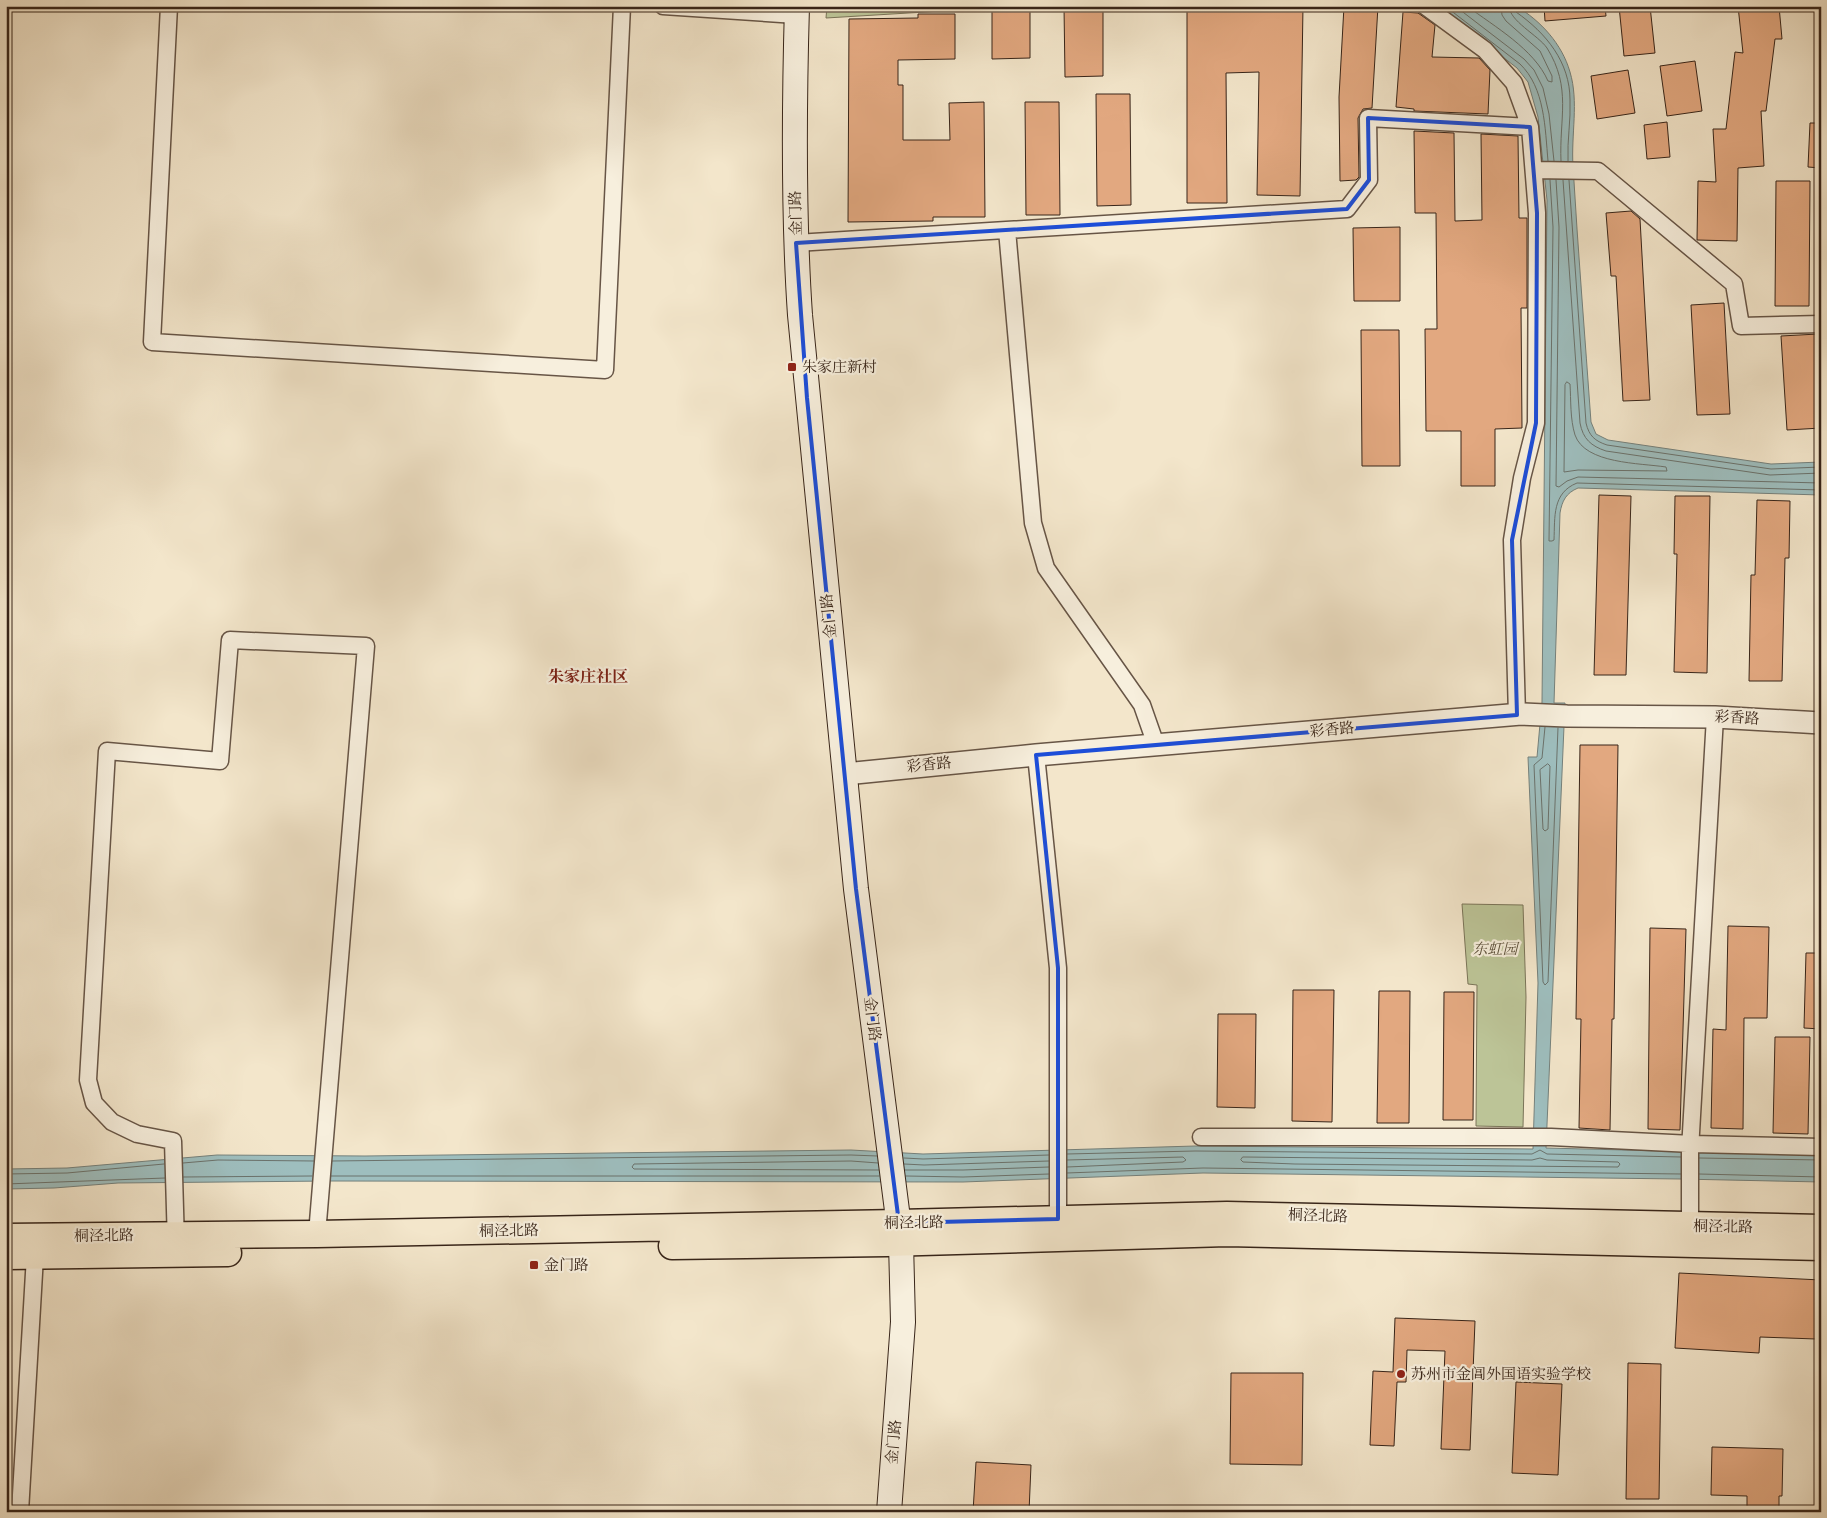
<svg xmlns="http://www.w3.org/2000/svg" width="1827" height="1518" viewBox="0 0 1827 1518" font-family="'IM FELL English','Noto Serif SC',serif">
<rect width="100%" height="100%" fill="#f3e6cb"/>
<filter id="stains"><feTurbulence type="fractalNoise" baseFrequency=".004" numOctaves="4"/><feColorMatrix values="0 0 0 0 .2 0 0 0 0 .09 0 0 0 0 .02 0 0 0 .5 -.17"/></filter>
<radialGradient id="worn" r=".72"><stop offset=".6" stop-color="#630" stop-opacity="0"/><stop offset="1" stop-color="#630" stop-opacity=".3"/></radialGradient>
<path fill="#bcc497" stroke="#7a7458" d="M827 6H1024L826 18Z
M1462 904 1523 905 1526 997 1523 1127 1476 1126 1477 985 1468 984Z"/>
<path fill="#9ebebe" stroke="#75817c" d="M1437 6H1516C1541 21 1562 44 1570 72 1579 102 1571 134 1573 166 1578 251 1585 337 1591 422L1596 434 1608 440 1771 464 1821 462V495L1578 488C1566 493 1562 501 1560 513L1554 703H1565L1546 1148 1821 1155V1182L1680 1179 1203 1173 963 1182 330 1181 118 1183 54 1188 6 1189V1169L67 1168 217 1155 365 1156 851 1150 923 1154 1195 1146 1533 1149 1538 983 1528 757H1537L1542 702 1547 200 1538 117 1528 82 1517 68Z"/>
<g fill="none" stroke-linecap="round" stroke-linejoin="round">
<path stroke="#6b726c" stroke-width="1" d="M1445 6 1520 64C1545 88 1545 128 1548 161
M1455 6 1524 59 1534 70 1543 88 1549 114 1554 161
M1467 6C1495 27 1534 49 1548 81L1552 82V76L1540 51 1506 21 1502 15 1501 6
M1509 6C1509 21 1538 35 1547 48 1572 88 1559 118 1561 161
M1515 6 1516 12C1546 33 1570 62 1570 100 1571 120 1567 140 1568 161
M1550 180 1553 227 1549 541H1552L1554 540C1555 517 1552 493 1577 483L1821 490
M1556 180 1559 227 1556 486 1559 487 1567 481 1578 477 1821 483
M1563 180 1580 423C1583 439 1591 446 1606 451L1770 475 1821 473
M1569 180 1586 423C1589 436 1595 441 1607 445L1771 469 1821 467
M1567 382 1570 384C1571 400 1570 419 1575 435 1585 464 1640 463 1666 467L1667 471 1578 470 1564 472 1565 385Z
M1545 727 1542 758 1534 765 1543 982 1545 985 1548 982 1558 728
M1548 764 1550 766 1548 829 1545 831 1543 829 1540 770Z
M1067 1154 1195 1151 1532 1154 1540 1150 1547 1154 1681 1157
M1243 1157 1532 1160 1540 1158 1547 1160 1618 1162 1620 1164 1618 1167 1295 1164 1243 1162 1241 1160Z
M904 1158 923 1159 1049 1155
M1699 1158 1821 1160
M1067 1160 1183 1157 1186 1160 1183 1162 1067 1167
M332 1161 851 1155 877 1156
M183 1163 218 1160 314 1161
M878 1163 851 1161 634 1164 632 1167 634 1169 879 1170
M904 1164 924 1165 1049 1161
M905 1170H963L1049 1167
M1067 1173 1203 1168 1681 1174
M6 1174 67 1173 164 1164
M1699 1174 1821 1177
M331 1176H879
M906 1176 963 1177 1049 1174
M183 1177 312 1176
M6 1184 165 1178"/>
</g>
<path fill="#e2a880" stroke="#382519" d="M1103 6V76L1065 77 1064 7Z
M1260 6H1303L1300 196 1257 195 1259 72 1226 73 1227 203H1187V11L1260 10Z
M1344 6H1378L1372 108 1363 109 1358 118 1359 177 1356 180 1340 181 1339 97Z
M1544 6H1605L1606 16 1545 21Z
M1619 6H1650L1655 53 1624 56Z
M1738 6H1779L1782 39H1775L1766 111H1761L1764 166 1738 168 1737 241 1697 240 1698 181 1716 182 1713 129H1726L1735 52 1743 53Z
M1030 9V58L992 59V10Z
M1403 12 1418 13 1435 25 1432 57 1479 58 1490 70 1488 114 1414 111V109L1396 107Z
M918 14H955V59L898 60V85H903V140H950L949 103 984 102 985 217H933V221L848 222 849 19 918 18Z
M1695 61 1702 111 1667 116 1660 66Z
M1628 70 1635 113 1597 119 1591 76Z
M1096 94H1130L1131 205 1097 206Z
M1025 102H1059L1060 215H1026Z
M1667 122 1670 157 1647 159 1644 125Z
M1810 123H1821V168L1808 167Z
M1414 131 1454 133 1455 221 1482 220 1481 134 1518 136 1519 218H1527V308H1521L1522 428 1495 429V486H1461V431H1426L1425 329H1437L1436 213H1415Z
M1776 181H1810L1809 306H1775Z
M1631 211 1640 219 1650 400 1623 401 1616 276H1611L1606 213Z
M1400 227V301H1354L1353 228Z
M1724 303 1730 414 1697 415 1691 305Z
M1361 330H1399L1400 466H1362Z
M1818 334 1821 372V428L1787 430 1781 336Z
M1599 495 1631 496 1626 675H1594Z
M1675 496H1710L1707 673 1674 672 1677 554H1674Z
M1757 500 1790 501 1789 558H1785L1782 681H1749L1751 575H1755Z
M1580 745H1618L1614 1019H1612L1610 1130 1579 1128 1581 1019H1576Z
M1728 926 1769 927 1767 1018H1744L1743 1129 1711 1128 1713 1029 1726 1030Z
M1650 928 1686 929 1680 1130 1648 1129Z
M1806 953H1821V1029L1804 1028Z
M1293 990H1334L1332 1122 1292 1121Z
M1379 991H1410L1409 1123H1377Z
M1444 992H1474L1473 1120H1443Z
M1218 1014H1256L1255 1108 1217 1107Z
M1775 1037H1810L1808 1134 1773 1133Z
M1679 1273 1821 1280V1331L1816 1330V1339L1760 1337 1759 1353 1675 1348Z
M1395 1318 1475 1321 1470 1450 1441 1449 1445 1351 1407 1350 1406 1382H1397L1394 1446 1370 1445 1373 1371 1393 1372Z
M1628 1363 1661 1364 1659 1499H1626Z
M1231 1373H1303L1302 1465 1230 1464Z
M1516 1382 1562 1384 1558 1475 1512 1473Z
M1712 1447 1783 1449 1782 1496H1779V1512H1747V1496L1711 1495Z
M976 1462 1031 1465 1029 1512H973Z"/>
<g fill="none" stroke-linecap="round" stroke-linejoin="round">
<g stroke="#675546" stroke-width="19">
<path id="minor" d="M169 6 152 342 605 370 622 6
M663 6 796 15
M1425 6 1485 50 1514 83 1530 127 1537 213 1536 423 1522 478 1512 540 1517 715
M1534 170 1598 171 1734 284 1741 326 1821 324
M1007 230 1033 523 1046 568 1142 705 1156 745
M796 243 1347 209 1369 180 1368 118 1530 127
M1036 755 1058 968V1219
M1201 1137H1551L1692 1144 1821 1147
M1690 1226V1150L1715 717
M176 1244 173 1141 137 1134 112 1122 94 1103 88 1080 107 751 220 761 230 640 366 646 317 1234
M20 1512 35 1256"/>
</g>
<g stroke="#675546" stroke-width="24">
<path id="tertiary" d="M845 774 1036 755 1521 714 1567 716 1715 717 1821 723"/>
</g>
<g stroke="#382519" stroke-width="26">
<path id="secondary" d="M797 6C794 109 793 213 800 315L856 889 901 1242 903 1322 889 1512"/>
</g>
<g stroke="#382519" stroke-width="29">
<path id="primary" d="M6 1237 317 1234 899 1223 1227 1215C1425 1218 1623 1225 1821 1228
M672 1246 887 1243 1227 1233 1821 1247
M6 1256 228 1253"/>
</g>
<use href="#minor" stroke="#f7efdd" stroke-width="16"/>
<use href="#tertiary" stroke="#f7efdd" stroke-width="21"/>
<use href="#secondary" stroke="#f7efdd" stroke-width="24"/>
<use href="#primary" stroke="#f3e6cb" stroke-width="26"/>
</g>
<path fill="none" stroke="#1d4ed8" stroke-width="4" stroke-linejoin="round" d="M1368 118 1530 127 1537 213 1536 423 1512 540 1517 715 1036 755 1058 968V1219L899 1223 856 889 807 398 796 243 1347 209 1369 180Z"/>
<g fill="#8f2418" stroke="#f7efdd" stroke-width="2">
<rect x="787" y="362" width="10" height="10" rx="2.5"/>
<rect x="529" y="1260" width="10" height="10" rx="2.5"/>
<circle cx="1401" cy="1374" r="5"/>
</g>
<g text-anchor="middle" dominant-baseline="central" stroke-width="4.5" stroke-linejoin="round" paint-order="stroke">
<g font-size="15" fill="#382519" stroke="#f7efdd">
<text transform="translate(796 213) rotate(-91)">金门路</text>
<text transform="translate(829 616) rotate(-96)">金门路</text>
<text transform="translate(1737 718) rotate(3)">彩香路</text>
<text transform="translate(1332 730) rotate(-5)">彩香路</text>
<text transform="translate(929 765) rotate(-6)">彩香路</text>
<text transform="translate(872 1019) rotate(83)">金门路</text>
<text transform="translate(1318 1216) rotate(2)">桐泾北路</text>
<text transform="translate(914 1223) rotate(-1)">桐泾北路</text>
<text transform="translate(1723 1227) rotate(1)">桐泾北路</text>
<text transform="translate(509 1231) rotate(-1)">桐泾北路</text>
<text transform="translate(104 1236) rotate(-1)">桐泾北路</text>
<text transform="translate(894 1442) rotate(-85)">金门路</text>
</g>
<g font-size="15" fill="#382519" stroke="#f7efdd" text-anchor="start">
<text x="802" y="367">朱家庄新村</text>
<text x="544" y="1265">金门路</text>
<text x="1411" y="1374">苏州市金阊外国语实验学校</text>
</g>
<g font-size="15" font-style="italic" fill="#594d38" stroke="#f7efdd">
<text x="1495" y="949">东虹园</text>
</g>
<g font-size="16" font-weight="bold" fill="#7a1f14" stroke="#f7efdd">
<text x="588" y="678">朱家庄社区</text>
</g>
</g>
<rect width="1827" height="1518" fill="none" stroke="#f3e6cb" stroke-width="25"/>
<rect x="8" y="8" width="1812" height="1503" fill="none" stroke="#382519" stroke-width="2.5"/>
<rect x="12" y="12" width="1802" height="1493" fill="none" stroke="#382519"/>
<rect width="100%" height="100%" filter="url(#stains)"/>
<rect width="100%" height="100%" fill="url(#worn)"/>
</svg>
